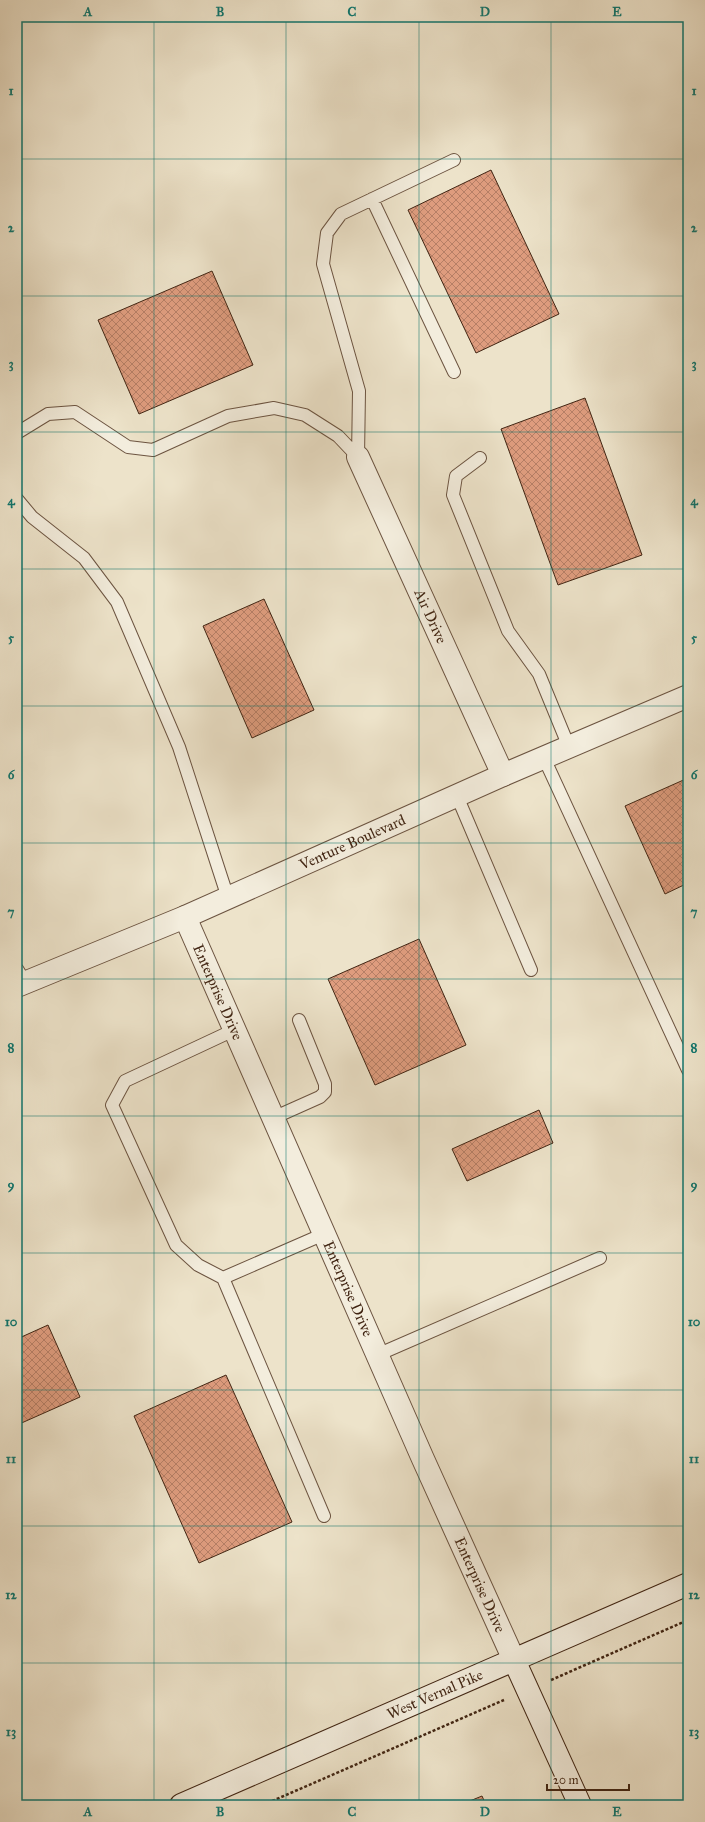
<svg xmlns="http://www.w3.org/2000/svg" width="705" height="1822" viewBox="0 0 705 1822" font-family="'IM FELL Great Primer',serif">
<defs>
<pattern id="building-cross-hatch" width="8" height="8" patternUnits="userSpaceOnUse"><rect width="8" height="8" fill="#de9c7e"/><path d="M0 0l8 8M0 8l8-8" fill="none" stroke="#b67f66"/></pattern>
</defs>
<rect width="100%" height="100%" fill="#ede3ca"/>
<filter id="stains"><feTurbulence type="fractalNoise" baseFrequency=".005" numOctaves="4"/><feColorMatrix values="0 0 0 0 .2 0 0 0 0 .09 0 0 0 0 .02 0 0 0 .5 -.17"/></filter>
<radialGradient id="worn" r=".72"><stop offset=".6" stop-color="#630" stop-opacity="0"/><stop offset="1" stop-color="#630" stop-opacity=".3"/></radialGradient>
<path fill="url(#building-cross-hatch)" stroke="#412513" d="M491 170 559 314 476 353 408 210Z
M212 271 253 365 139 414 98 320Z
M585 398 642 555 558 585 501 429Z
M264 599 314 710 252 738 203 626Z
M688 778V883L665 894 625 806Z
M419 939 466 1045 375 1085 328 979Z
M539 1110 553 1143 467 1181 452 1149Z
M48 1325 80 1397 17 1425V1339Z
M226 1375 292 1522 199 1563 134 1416Z
M482 1796 486 1805H460Z"/>
<g fill="none" stroke-linecap="round" stroke-linejoin="round">
<g stroke="#6c5441" stroke-width="14">
<path id="lane" d="M372 199 454 372
M17 433 48 414 75 412 128 447 153 450 228 416 274 408 305 415 338 436 358 457
M358 457 359 391 323 264 327 233 341 214 454 160
M480 458 456 476 453 495 508 631 539 674 569 747
M17 499 32 517 84 558 117 602 179 747 228 898
M544 758 688 1070
M457 796 531 970
M17 969 25 982
M234 1030 125 1081 112 1105 176 1245 198 1265 223 1278 324 1234
M273 1118 320 1097 325 1092V1084L299 1020
M223 1278 324 1516
M377 1355 600 1258"/>
</g>
<g stroke="#6c5441" stroke-width="24">
<g id="street">
<path id="s1" d="M358 457 503 775"/>
<path id="s2" d="M185 917 423 1459 514 1660"/>
<path id="s3" d="M17 986 185 917 503 775 688 696"/>
</g>
</g>
<g stroke="#412513" stroke-width="24">
<g id="secondary">
<path d="M514 1660 580 1805"/>
<path id="s4" d="M181 1805 688 1584"/>
</g>
</g>
<path stroke="#412513" stroke-width="2.5" stroke-dasharray="3 2" stroke-linecap="butt" d="M551 1680 688 1620
M263 1805 504 1700"/>
<use href="#lane" stroke="#f3eddd" stroke-width="12"/>
<use href="#street" stroke="#f3eddd" stroke-width="22"/>
<use href="#secondary" stroke="#f3eddd" stroke-width="22"/>
</g>
<path fill="none" stroke="#0f766e" stroke-width="1" stroke-opacity="0.55" d="M154 17V1805M286 17V1805M419 17V1805M551 17V1805M17 159H688M17 296H688M17 432H688M17 569H688M17 706H688M17 843H688M17 979H688M17 1116H688M17 1253H688M17 1390H688M17 1526H688M17 1663H688"/>
<g text-anchor="middle" dominant-baseline="central" stroke-width="3.5" stroke-linejoin="round" paint-order="stroke">
<g font-size="15" fill="#412513" stroke="#f3eddd">
<text stroke="none"><textPath href="#s1" startOffset="175">Air Drive</textPath></text>
<text stroke="none"><textPath href="#s3" startOffset="365">Venture Boulevard</textPath></text>
<text stroke="none"><textPath href="#s2" startOffset="82">Enterprise Drive</textPath></text>
<text stroke="none"><textPath href="#s2" startOffset="406">Enterprise Drive</textPath></text>
<text stroke="none"><textPath href="#s2" startOffset="730">Enterprise Drive</textPath></text>
<text stroke="none"><textPath href="#s4" startOffset="277">West Vernal Pike</textPath></text>
</g>
</g>
<rect width="705" height="1822" fill="none" stroke="#ede3ca" stroke-width="44"/>
<path d="M547 1784v6h82v-6" fill="none" stroke="#412513" stroke-width="2"/>
<text x="553" y="1784" font-size="12" fill="#412513" stroke="#f3eddd" stroke-width="3" paint-order="stroke">20 m</text>
<rect x="22" y="22" width="661" height="1778" fill="none" stroke="#0f766e" stroke-width="1.5"/>
<g font-size="13" text-anchor="middle" font-weight="bold" fill="#0f766e">
<text x="88" y="16">A</text>
<text x="220" y="16">B</text>
<text x="352" y="16">C</text>
<text x="485" y="16">D</text>
<text x="617" y="16">E</text>
<text x="11" y="95">1</text>
<text x="694" y="95">1</text>
<text x="11" y="232">2</text>
<text x="694" y="232">2</text>
<text x="11" y="368">3</text>
<text x="694" y="368">3</text>
<text x="11" y="505">4</text>
<text x="694" y="505">4</text>
<text x="11" y="642">5</text>
<text x="694" y="642">5</text>
<text x="11" y="779">6</text>
<text x="694" y="779">6</text>
<text x="11" y="916">7</text>
<text x="694" y="916">7</text>
<text x="11" y="1052">8</text>
<text x="694" y="1052">8</text>
<text x="11" y="1189">9</text>
<text x="694" y="1189">9</text>
<text x="11" y="1326">10</text>
<text x="694" y="1326">10</text>
<text x="11" y="1463">11</text>
<text x="694" y="1463">11</text>
<text x="11" y="1599">12</text>
<text x="694" y="1599">12</text>
<text x="11" y="1736">13</text>
<text x="694" y="1736">13</text>
<text x="88" y="1816">A</text>
<text x="220" y="1816">B</text>
<text x="352" y="1816">C</text>
<text x="485" y="1816">D</text>
<text x="617" y="1816">E</text>
</g>
<rect width="100%" height="100%" filter="url(#stains)"/>
<rect width="100%" height="100%" fill="url(#worn)"/>
</svg>
